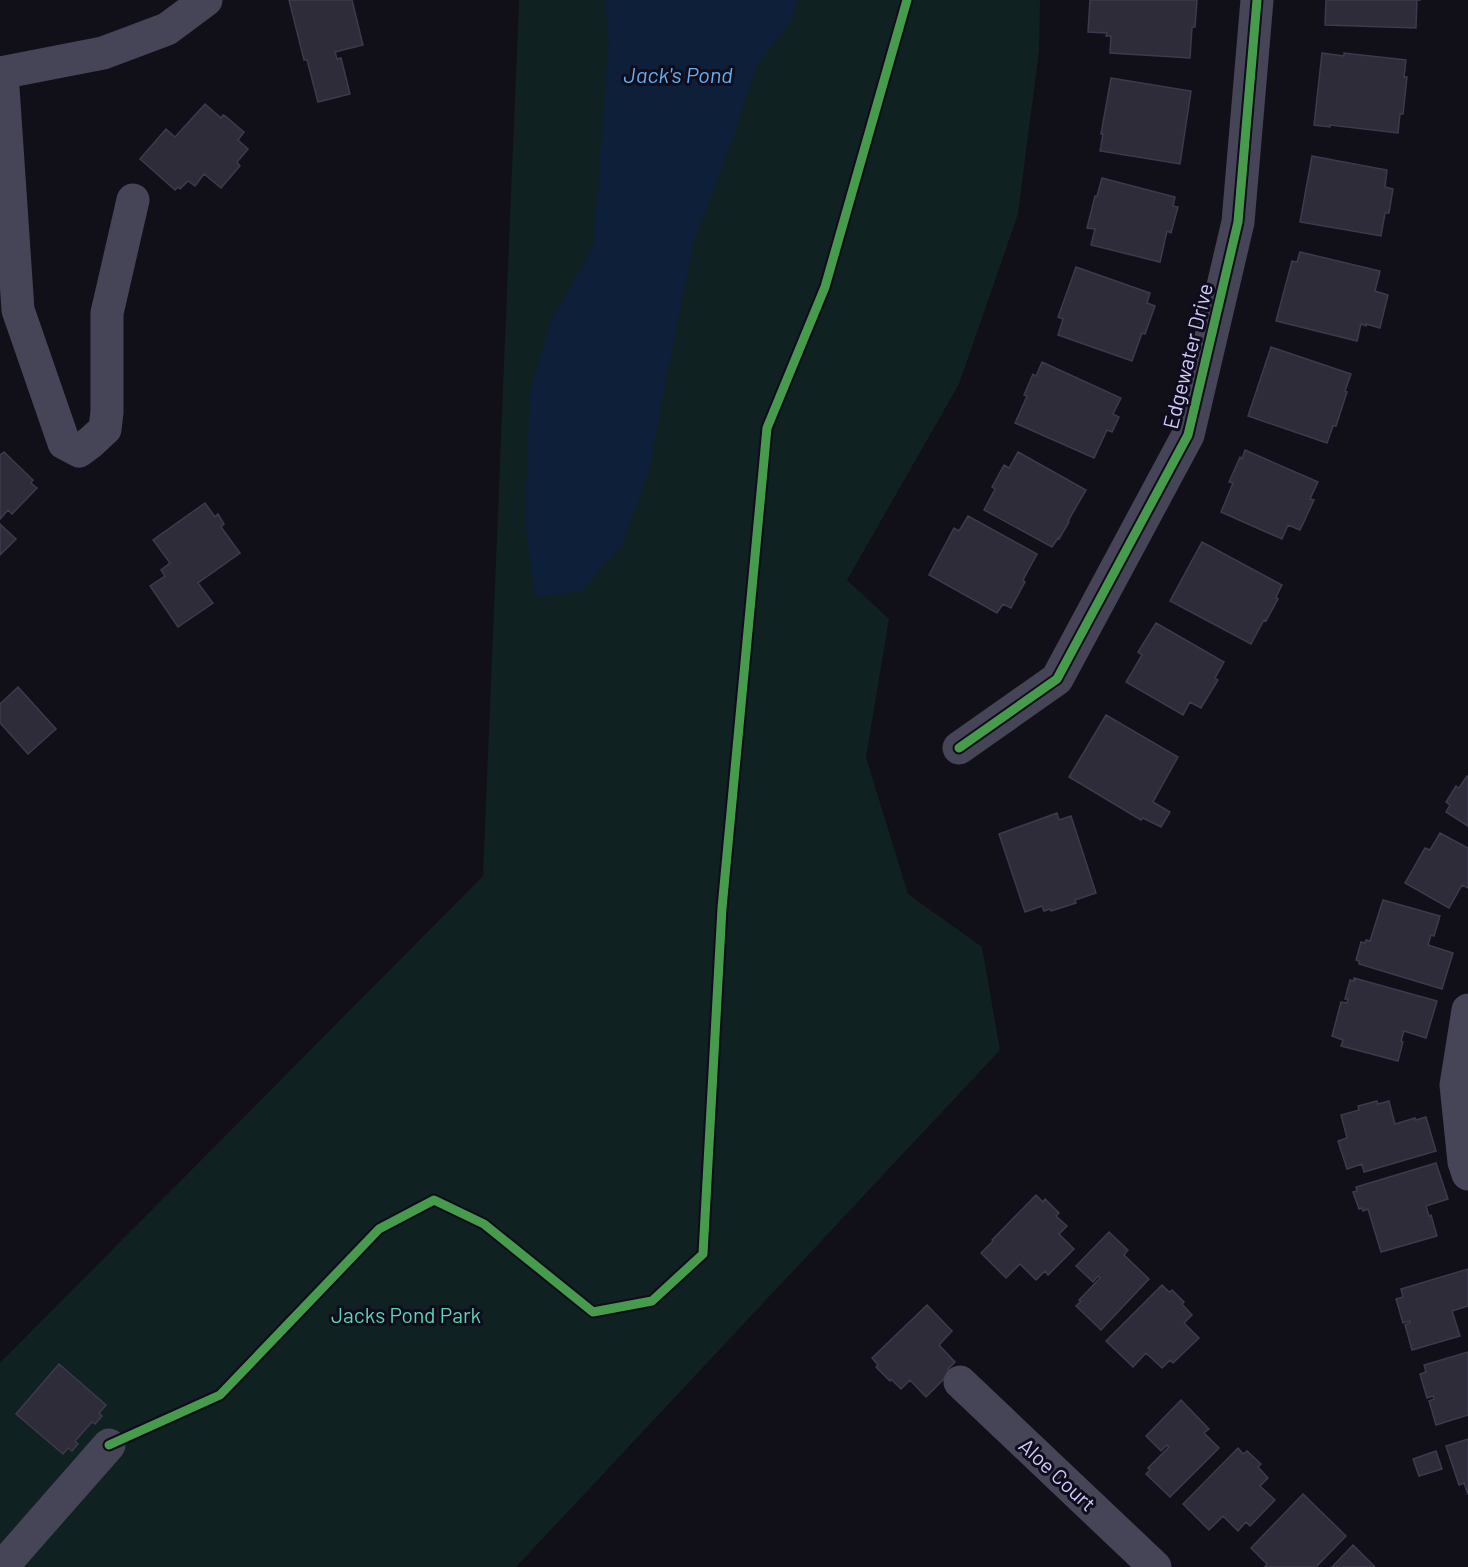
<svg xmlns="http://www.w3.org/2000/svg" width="1468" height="1567" viewBox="0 0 1468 1567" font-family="Barlow,sans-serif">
<rect width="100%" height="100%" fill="#111018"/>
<path fill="#102122" d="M519 0H1040L1039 50 1018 214 959 384 847 580 889 619 866 757 908 894 982 947 1000 1050 516 1567H0V1363L483 876Z"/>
<path fill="#0e1f39" d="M605 0H798L791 21 756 67 735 133 694 242 669 365 648 476 622 544 582 591 535 597 525 521 530 391 550 322 593 247 609 42Z"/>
<path fill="#2f2c3a" stroke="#3c3a4c" stroke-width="1.5" d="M289 0H352L363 45 335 52 337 59 341 58 350 94 318 102 307 60H304Z
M1090 0H1197L1195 27H1192L1190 58 1110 53 1111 36H1106L1107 33 1088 32Z
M1326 0H1421H1417L1416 28 1325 25Z
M1322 53 1344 56V53L1406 60 1404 77H1407L1403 114H1400L1398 133 1330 125V127L1314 125Z
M1111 78 1191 91 1180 164 1100 151 1103 134H1101Z
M205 104 221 118 223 115 225 116 244 132 238 140 248 149 237 162 240 166 221 188 204 174 195 186 188 181 180 189 178 187 175 190 140 159 166 129 175 137Z
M1312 156 1387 170 1385 187 1393 189 1389 213H1385L1381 236 1300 222Z
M1102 178 1175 197 1173 206 1178 207 1171 233 1167 231 1160 262 1091 245 1095 229 1087 228 1095 196H1097Z
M1300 252 1380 271 1375 291 1388 295 1380 328 1366 324V326L1361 324 1357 341 1276 321 1292 261 1297 262Z
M1076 267 1150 293 1147 303 1155 306 1145 334 1142 333 1132 361 1058 335 1063 319 1058 317Z
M1271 347 1351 374 1345 391 1347 392 1336 426H1333L1327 443 1248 416Z
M1042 362 1121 398 1113 414 1119 417 1112 432 1107 430 1094 458 1015 423 1027 396 1024 395 1033 374 1036 376Z
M1245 450 1318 482 1310 499 1314 500 1300 530 1288 525 1282 539 1221 512 1233 483 1229 482 1240 457 1242 459Z
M4 452 33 480 31 483 37 488 12 514 8 510 0 519V455Z
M1018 452 1086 490 1068 521 1069 522 1059 539 1058 538 1052 547 984 510 995 489 992 487 1004 465 1009 468Z
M205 503 215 517 218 514 224 524 221 527 240 553 198 583 213 603 178 627 150 586 165 576 161 570 170 563 153 540Z
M968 516 1037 554 1023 580 1025 582 1011 608 1003 604 997 613 929 575 954 528 959 531Z
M0 524 16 539 0 555Z
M1202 542 1282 585 1276 597 1278 599 1266 621 1264 620 1251 644 1170 601Z
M1156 623 1224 662 1215 678 1218 680 1201 708 1190 702 1183 715 1126 682 1142 655 1138 652Z
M18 687 56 729 28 754 0 723V704Z
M1106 715 1178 757 1153 802 1170 812 1161 827 1143 818 1141 820 1069 777Z
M1467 776H1468V826L1446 812 1450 805 1446 802 1456 786 1459 788Z
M1057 813 1059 820 1071 816 1096 893 1075 900 1076 903 1051 911 1050 909 1044 911 1042 906 1025 912 999 834Z
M1440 833 1468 848V888L1462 885 1449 908 1405 883 1425 848 1430 850Z
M1383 900 1440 916 1434 936 1431 935 1428 945 1453 953 1442 989 1359 964V961L1356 960 1361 942 1365 943 1366 940 1370 941Z
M1354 978 1437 1001 1426 1038 1404 1031 1401 1041 1403 1042 1398 1061 1341 1046 1343 1040 1332 1036 1341 1002 1347 1003 1348 999H1345L1350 980 1354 981Z
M1377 1101 1378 1104 1389 1101 1395 1124 1415 1118 1416 1120 1426 1117 1436 1151 1364 1172 1362 1164 1347 1169 1338 1141 1347 1138 1341 1115 1359 1110 1358 1106Z
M1436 1163 1448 1199 1426 1206 1429 1216 1431 1215 1437 1236 1381 1252 1368 1209 1363 1211 1362 1208 1359 1209 1353 1192 1357 1191 1356 1187Z
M1036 1195 1043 1202 1045 1199 1059 1213 1056 1216 1067 1226 1059 1234 1074 1249 1048 1275 1045 1271 1036 1280 1020 1264 1006 1278 981 1253 993 1241 992 1240Z
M1109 1232 1128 1250 1124 1255 1149 1279 1101 1330 1076 1306 1081 1301 1079 1300 1100 1278 1098 1276 1093 1282 1076 1266Z
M1468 1269V1306L1452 1311 1460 1336 1412 1350 1405 1325 1410 1323V1321L1403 1323 1396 1299 1403 1297 1401 1289Z
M1162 1285 1169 1292 1172 1290 1184 1302 1182 1304 1192 1315 1184 1323 1199 1338 1173 1363 1170 1360 1162 1368 1146 1353 1133 1367 1106 1341Z
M927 1305 952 1331 939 1345 955 1362 948 1369 951 1372 926 1397 910 1380 901 1389 891 1379 890 1381 876 1367 878 1365 872 1358Z
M1468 1352V1415L1436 1425 1429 1401 1434 1399 1433 1396 1427 1398 1420 1374 1426 1372 1424 1365Z
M59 1364 106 1405 99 1413 102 1416 95 1424 92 1422 75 1441 78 1444 72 1451 68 1448 63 1454 16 1414Z
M1181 1400 1209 1429 1204 1433 1219 1448 1170 1497 1146 1474 1150 1470 1148 1468 1169 1447 1167 1445 1161 1451 1146 1436Z
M1468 1439V1495L1464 1483 1459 1485 1446 1446Z
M1238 1448 1243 1454 1247 1451 1261 1464 1258 1467 1268 1478 1260 1486 1275 1500 1250 1526 1246 1522 1238 1531 1223 1516 1209 1530 1183 1504Z
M1436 1451 1442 1469 1419 1476 1413 1459Z
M1303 1494 1346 1536 1316 1567H1265L1267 1564 1251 1548Z
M1353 1545 1375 1567H1332Z"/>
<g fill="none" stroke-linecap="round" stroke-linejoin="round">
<path stroke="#464557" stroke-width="33" d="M0 73 103 53 167 29 206 0
M2 73 18 310 64 443 79 451 91 442 105 429 107 412V313L133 200
M959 748 1057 679 1188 435 1238 222 1257 0
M1468 1010 1456 1085 1464 1162 1468 1174
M960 1382 1155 1567
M2 1567 109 1445"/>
<g stroke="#0f0c1b" stroke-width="13">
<path id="cycleway" d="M959 748 1057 679 1188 435 1238 222 1257 0
M109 1445 220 1395 379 1229 434 1200 484 1224 593 1312 652 1301 703 1254 722 908 767 428 825 287 907 0"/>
</g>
<use href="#cycleway" stroke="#469c4c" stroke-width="9"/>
</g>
<g text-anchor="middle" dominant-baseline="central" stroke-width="6" stroke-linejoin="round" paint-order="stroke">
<g font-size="21" fill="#cfcafb" stroke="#0f0c1b">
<text transform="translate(1187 356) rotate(-76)">Edgewater Drive</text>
<text transform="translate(1058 1474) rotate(43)">Aloe Court</text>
</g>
<g font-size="21" fill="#5cd4b6" stroke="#0f0c1b">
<text x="406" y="1314">Jacks Pond Park</text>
</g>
<g font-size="22" font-style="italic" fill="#5faff3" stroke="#0f0c1b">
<text x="678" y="74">Jack's Pond</text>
</g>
</g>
</svg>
